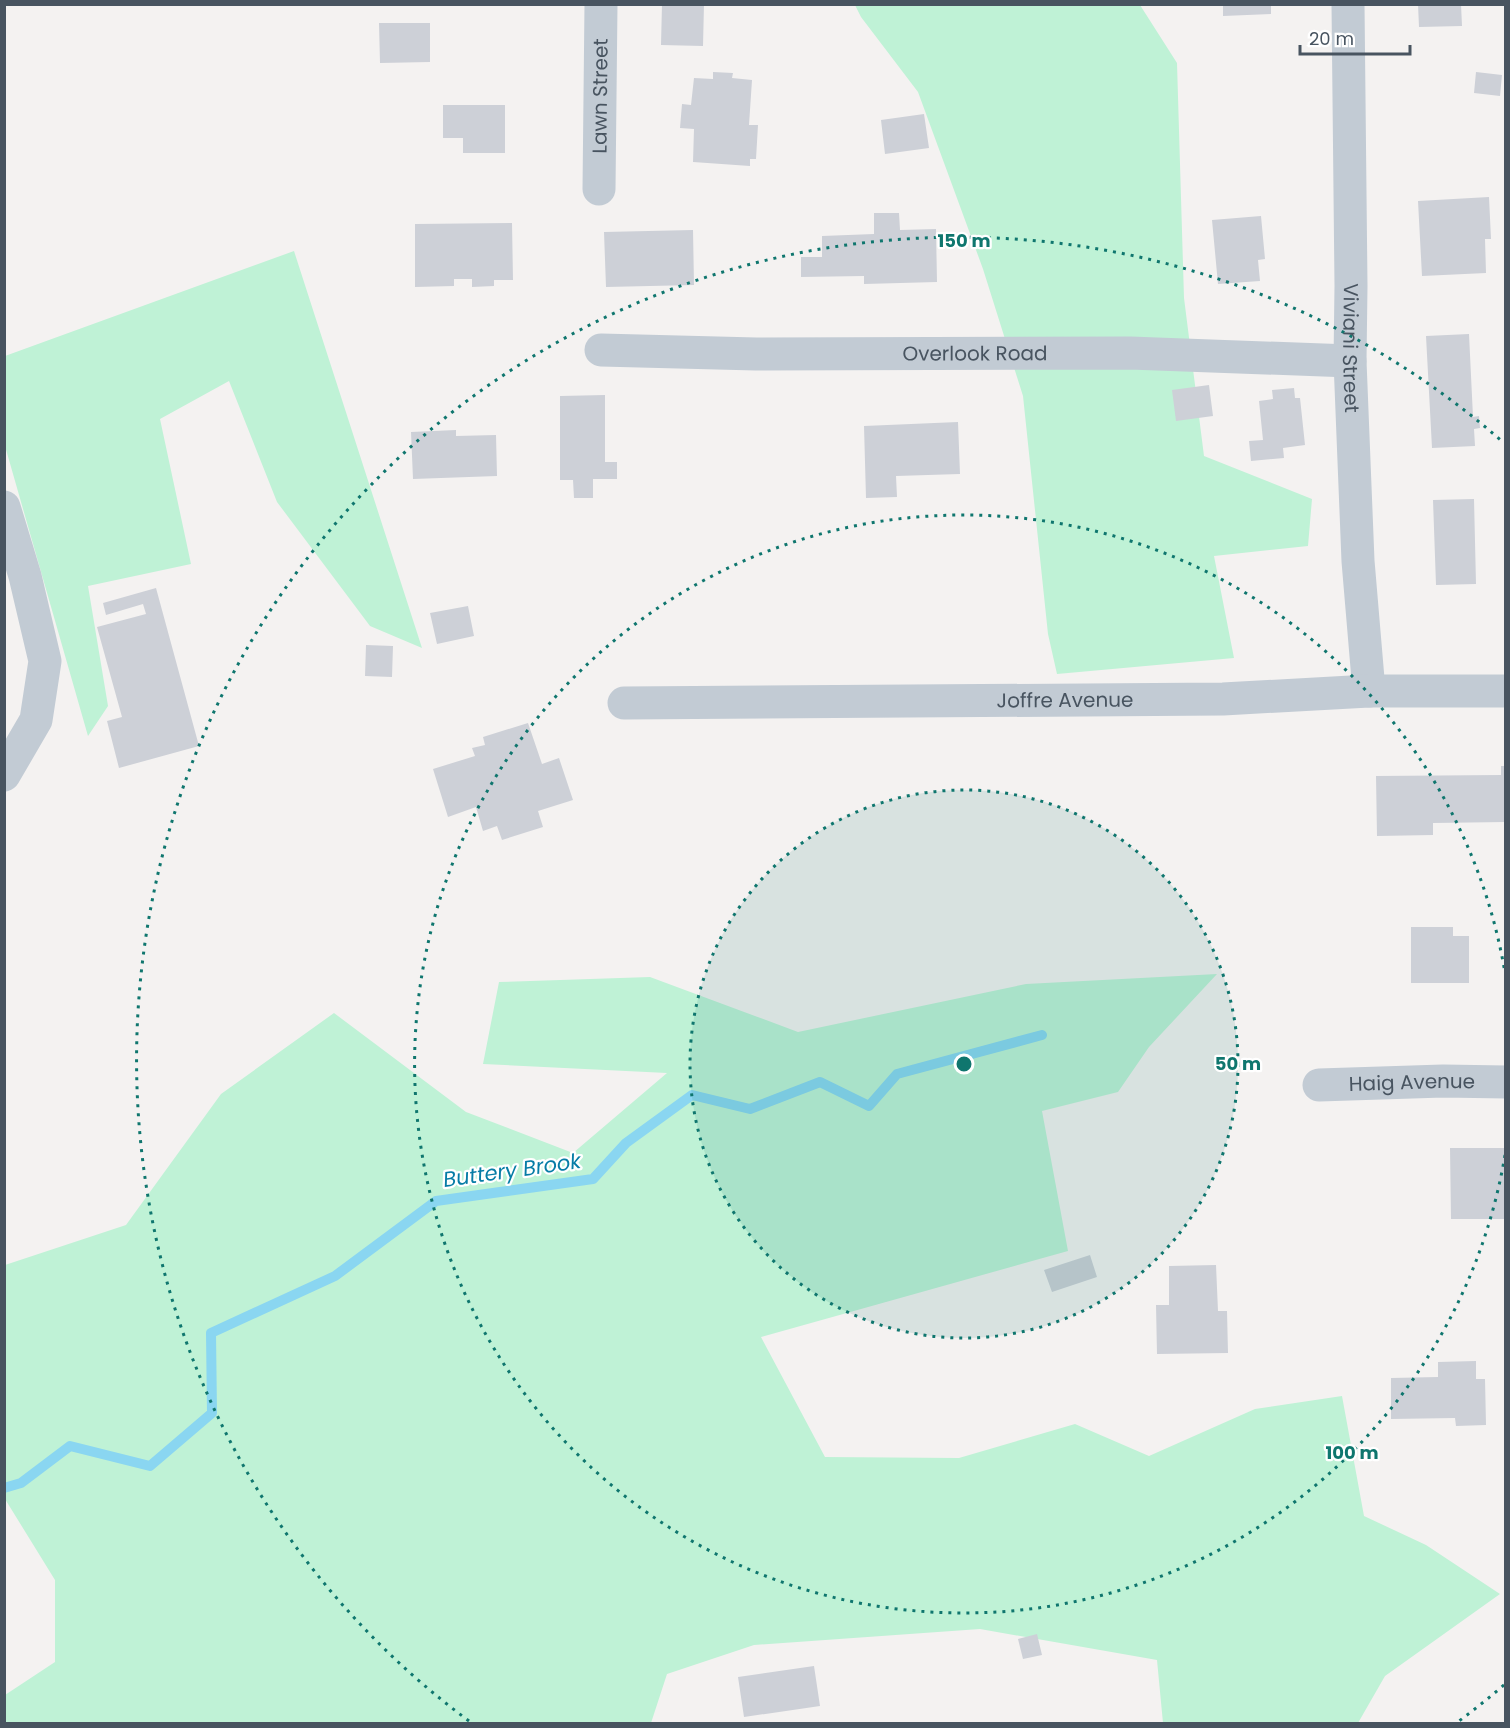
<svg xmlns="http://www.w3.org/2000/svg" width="1510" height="1728" viewBox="0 0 1510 1728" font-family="Poppins,sans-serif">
<rect width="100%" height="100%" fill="#f4f2f1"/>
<path fill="#bff2d6" d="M855 5H1140L1177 63 1184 298 1204 456 1312 499 1308 546 1214 556 1234 658 1057 674 1048 634 1023 396 983 269 918 92 861 17Z
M294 251 422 648 370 626 277 502 229 381 160 419 191 564 88 586 108 706 88 736 5 446V356Z
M1217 974 1149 1047 1118 1092 1042 1111 1068 1251 761 1337 825 1457 959 1458 1075 1424 1149 1456 1255 1409 1342 1396 1364 1516 1426 1545 1500 1594 1385 1676 1358 1723H1163L1157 1660 980 1629 754 1645 667 1674 651 1723H5V1695L55 1662V1580L5 1499V1265L126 1225 221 1094 334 1013 466 1112 573 1153 667 1073 483 1064 499 982 650 977 798 1032 1026 984Z"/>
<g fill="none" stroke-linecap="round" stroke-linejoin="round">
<path stroke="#8ad6f1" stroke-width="10" d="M4 1488 21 1483 70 1446 150 1466 212 1413 211 1333 335 1276 436 1201 593 1179 626 1143 692 1095 750 1109 820 1082 869 1106 897 1074 1042 1035"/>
</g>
<path fill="#cdd0d7" d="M662 4H704L703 46 661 45Z
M1223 4H1271V14L1223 16Z
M1418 4H1461L1462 26 1419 27Z
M379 23H430V62L380 63Z
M713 72 733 73 732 78 752 80 749 125H758L756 159H750V166L693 162 694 129 680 128 682 104 691 105 694 78 713 79Z
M1476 72 1502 75 1500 96 1474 93Z
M443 105H505V153H463V138H443Z
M924 114 929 148 885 154 881 120Z
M1489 197 1491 239H1485L1486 273 1422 276 1418 201Z
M874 213H899L900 230 936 229 937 282 864 284V276L801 277V257H822V236L874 234Z
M1261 216 1265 259 1258 260 1260 281 1218 284 1212 220Z
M512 223 513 280H494V286L472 287V279H454V286L415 287V224Z
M693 230 694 285 606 287 604 232Z
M1469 334 1473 417 1479 416 1480 428 1474 429 1475 446 1432 448 1426 336Z
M1209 385 1213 416 1176 421 1172 390Z
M1294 388 1295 398H1300L1305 445 1283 448 1284 458 1251 461 1249 441 1263 440 1259 401 1273 399 1272 390Z
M605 395V462H617V479H593V498H574L573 480H560V396Z
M958 422 960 474 896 476 897 497 866 498 864 426Z
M456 430V436L496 435 497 476 413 479 411 432Z
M1474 499 1476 584 1436 585 1433 500Z
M156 588 199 746 119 768 107 721 122 717 97 627 146 614 143 604 106 615 103 603Z
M468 606 474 636 437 644 430 613Z
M366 645 393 646 392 677 365 676Z
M528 723 542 764 559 758 573 800 538 811 543 827 502 840 497 826 483 831 476 807 448 817 433 769 475 756 472 748 485 745 483 737Z
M1501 766H1506V822L1433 823V835L1377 836 1376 776 1501 775Z
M1411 927H1453V936H1469V983H1411Z
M1450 1148H1506V1219H1451Z
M1090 1255 1097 1277 1052 1292 1044 1270Z
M1216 1265 1218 1311H1227L1228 1353 1157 1354 1156 1305H1169V1266Z
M1476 1361V1379H1485L1486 1425 1456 1426 1455 1418 1391 1419V1378L1438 1377V1362Z
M1037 1634 1042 1655 1023 1659 1018 1639Z
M814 1666 820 1706 744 1717 738 1677Z"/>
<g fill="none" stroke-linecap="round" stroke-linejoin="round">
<g stroke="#c2cbd4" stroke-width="33">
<path id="s1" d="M1348 4 1351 286 1350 361 1358 561 1369 691"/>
<path id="s2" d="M599 189 601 4"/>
<path id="s3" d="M601 350 756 354 1130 353 1350 361"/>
<path d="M4 507 25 576 45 661 36 720 4 775"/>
<path id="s4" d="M624 703 1223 699 1369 691H1506"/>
<path id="s5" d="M1319 1085 1443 1081 1506 1082"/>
</g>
</g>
<circle cx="964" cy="1064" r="274" fill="#0f766e" fill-opacity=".12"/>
<g fill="none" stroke="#0f766e" stroke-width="3" stroke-dasharray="3 6">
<circle cx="964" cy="1064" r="274"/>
<path d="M1505 1155A549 549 0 1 1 1505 973"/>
<path d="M1504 1685A823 823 0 0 1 1459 1721M469 1721A823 823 0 1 1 1504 443"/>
</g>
<g text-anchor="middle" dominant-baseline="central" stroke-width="4.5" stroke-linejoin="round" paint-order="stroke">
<g font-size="20" fill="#485460" stroke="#fff">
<text stroke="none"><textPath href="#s2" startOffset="93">Lawn Street</textPath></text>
<text stroke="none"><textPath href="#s1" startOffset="344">Viviani Street</textPath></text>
<text stroke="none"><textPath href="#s3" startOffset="374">Overlook Road</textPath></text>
<text stroke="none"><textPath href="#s4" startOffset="441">Joffre Avenue</textPath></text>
<text stroke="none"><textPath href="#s5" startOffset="93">Haig Avenue</textPath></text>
</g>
<g font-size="21" font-style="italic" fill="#067ca6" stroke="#fff">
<text transform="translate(512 1170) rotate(-8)">Buttery Brook</text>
</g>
</g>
<circle cx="964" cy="1064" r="9" fill="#0f766e" stroke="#fff" stroke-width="3"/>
<g font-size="18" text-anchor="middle" font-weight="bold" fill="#0f766e" stroke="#fff" stroke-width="4.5" stroke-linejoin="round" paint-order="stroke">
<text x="964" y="247">150 m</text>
<text x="1238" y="1070">50 m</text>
<text x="1352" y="1459">100 m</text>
</g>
<rect width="1510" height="1728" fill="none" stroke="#485460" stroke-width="12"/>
<path d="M1300 45v9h110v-9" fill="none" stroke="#485460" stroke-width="3"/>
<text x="1309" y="45" font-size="18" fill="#485460" stroke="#ffffff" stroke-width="4.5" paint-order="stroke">20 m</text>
</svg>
